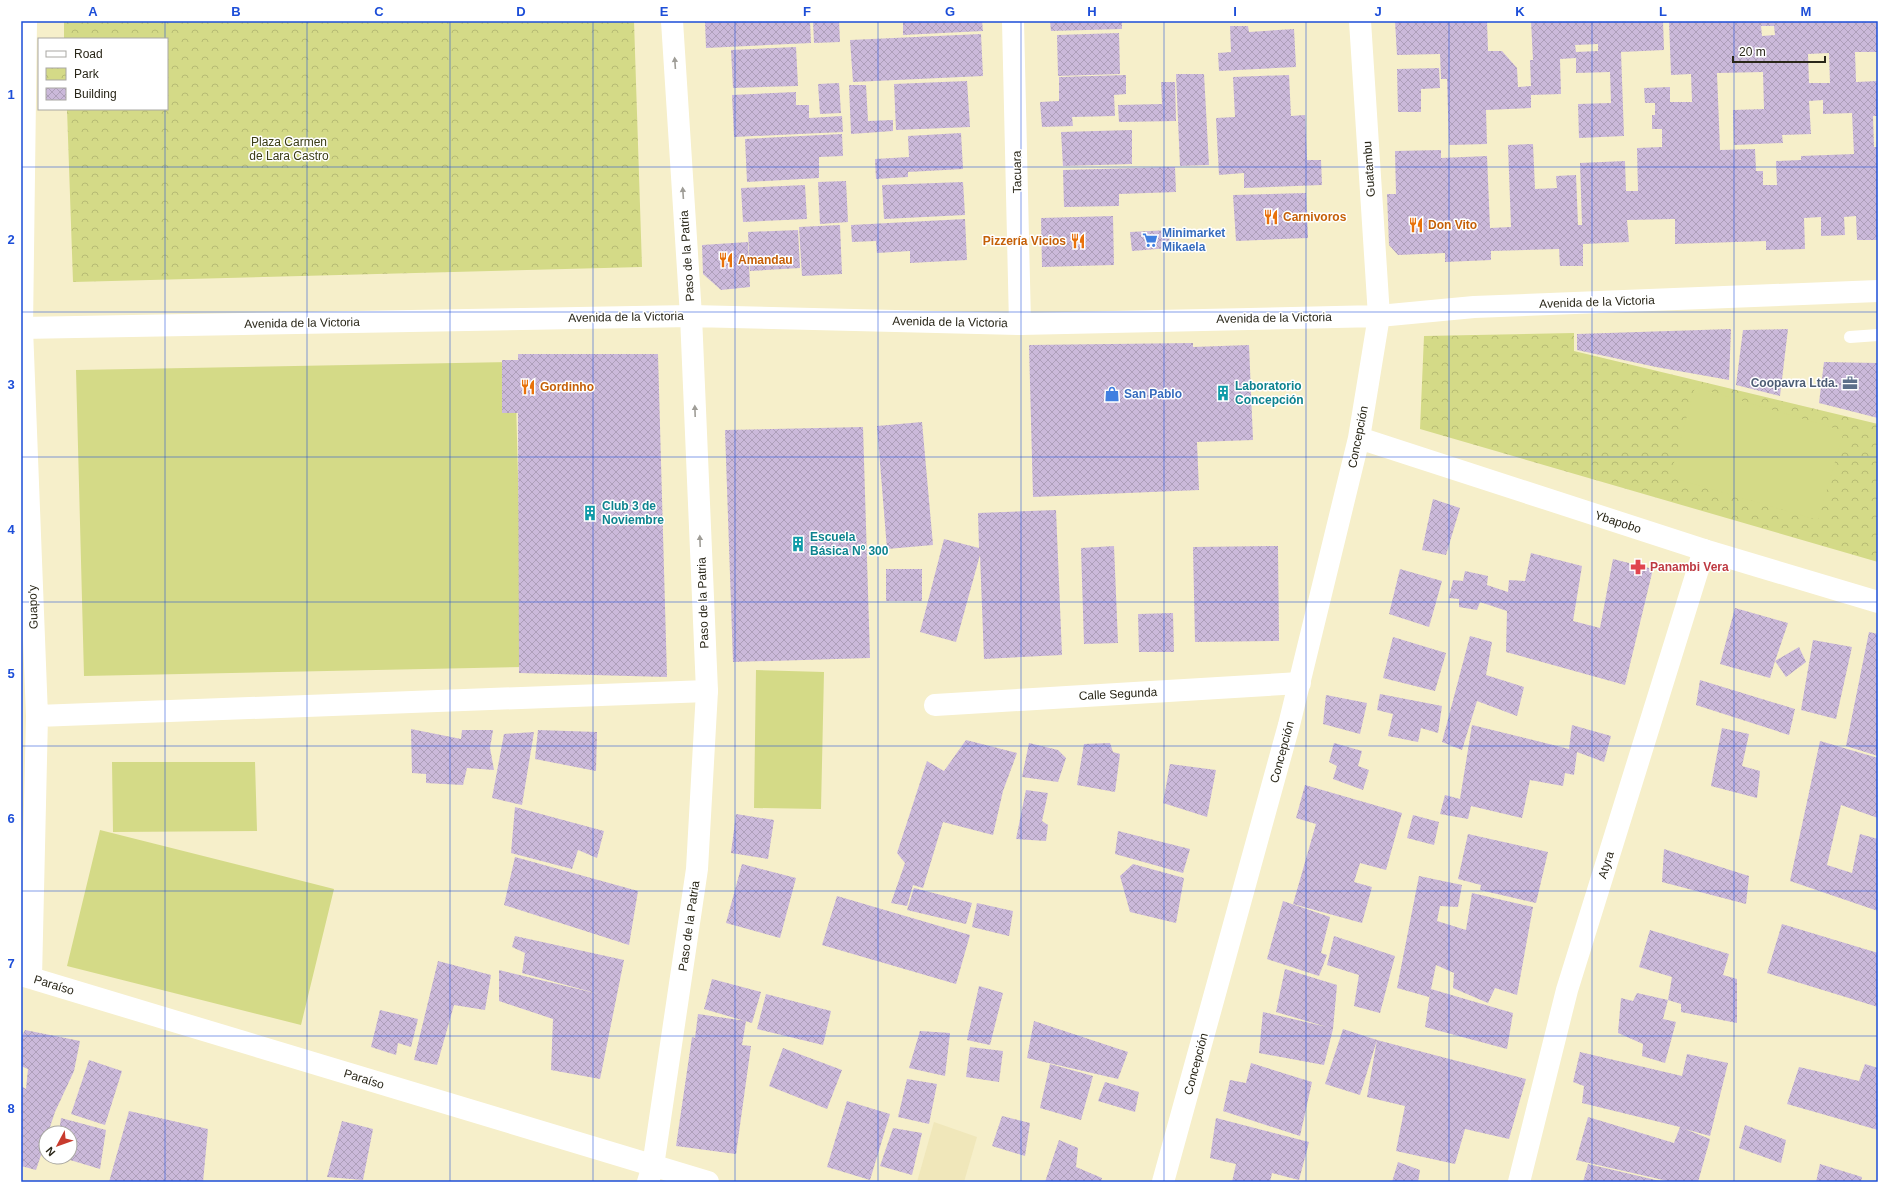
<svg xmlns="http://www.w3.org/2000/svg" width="1899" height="1203" viewBox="0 0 1899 1203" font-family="Arial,sans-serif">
<defs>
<pattern id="park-crowns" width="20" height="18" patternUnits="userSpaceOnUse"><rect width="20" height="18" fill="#d4da87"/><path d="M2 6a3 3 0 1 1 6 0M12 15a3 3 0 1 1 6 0" fill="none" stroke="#b6bb74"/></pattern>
<pattern id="building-cross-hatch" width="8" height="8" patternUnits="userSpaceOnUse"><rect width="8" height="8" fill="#cbb9da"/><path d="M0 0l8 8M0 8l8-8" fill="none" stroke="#ae9fba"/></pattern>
</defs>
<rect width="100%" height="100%" fill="#f6efca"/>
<path fill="#f0e7ba" d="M934 1122 977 1137 964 1182H917Z"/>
<path fill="url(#park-crowns)" d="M64 21H634L642 267 73 282 67 109H167V39H64Z
M1574 333V351L1878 424V562L1420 429 1424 336Z"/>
<path fill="#d4da87" d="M515 362 523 667 84 676 76 370Z
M1695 387 1844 431 1818 520 1670 477Z
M756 670 824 672 821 809 754 808Z
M112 762H255L257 831 113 832Z
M100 830 334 889 301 1025 67 966Z"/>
<path fill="url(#building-cross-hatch)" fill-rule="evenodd" d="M705 21H810L811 43 706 48Z
M813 21H839L840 42 814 43Z
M903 21H982L983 31 903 35Z
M1050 21H1122V29L1051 31Z
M1395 21H1487L1488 51H1502L1517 68 1518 87 1531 86 1530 60H1533L1531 21H1663L1664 50 1621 52 1624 136 1579 138 1578 104 1611 103 1610 72 1576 73V58L1560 59 1561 94 1531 95V108L1486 110 1487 144 1449 145 1447 79H1441L1440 54 1397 55ZM1598 44V51L1576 52 1575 45Z
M1669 21H1878V52H1855L1856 82 1878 81V116H1873L1874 147H1878V240H1857L1856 216 1844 217 1845 235 1821 236V217L1804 218 1805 249 1766 250V241L1675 244V219L1627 220 1629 242 1583 244V266H1560L1559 249 1491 251V260L1445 262V253L1398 255 1389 245 1387 194H1396L1395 151 1441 150V158L1487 156 1490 228 1511 227 1508 145 1533 144 1535 189 1557 188 1556 176 1576 175 1578 225H1582L1580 163 1625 161 1626 191H1638L1637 148 1662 147V129H1652V115H1655V103H1645L1644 88 1670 87V102H1692L1691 74 1671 75ZM1761 26H1774L1775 35 1762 36ZM1829 53 1830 83H1809L1808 54ZM1763 72 1764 109 1733 110 1734 145 1783 143 1782 135 1811 134 1809 101 1823 100V114L1852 113 1854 154 1801 156V160L1776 161 1777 185H1763V171H1756L1755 149 1720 150 1717 73Z
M1230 26H1248L1249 32 1294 29 1296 67 1219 71 1218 53 1231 52Z
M1119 33 1120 74 1058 76 1057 35Z
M981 34 983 76 853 82 850 40Z
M796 47 798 86 733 88 731 50Z
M1439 68 1440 88 1421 89V112H1398L1397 69Z
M1176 74H1204L1209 165 1180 166Z
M1126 75V94L1114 95 1115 116 1072 117 1073 126 1042 127 1040 102 1059 101V77Z
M1289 75 1291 116 1305 115 1307 160H1321L1322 185 1244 188V173L1219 175 1216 118 1235 117 1233 77Z
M967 81 970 127 896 130 894 84Z
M1161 82H1175L1176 121 1119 122 1118 105 1162 104Z
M839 83 841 113 820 114 818 84Z
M849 85H866L868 121 893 120V131L851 134Z
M796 92V105H809V118L842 116 843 132 734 137 732 95Z
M1132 130V164L1063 166 1061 132Z
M961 133 963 169 908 172V177L876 179 875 159 909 157 908 136Z
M842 134 843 156 819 157V178L747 182 745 139Z
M1175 167 1176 192 1119 194V206L1064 207 1063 170Z
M846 181 848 222 820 224 818 182Z
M963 182 965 215 884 219 882 185Z
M805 185 807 219 743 222 741 188Z
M1306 193 1308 238 1236 241 1233 195Z
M1113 216 1114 265 1042 267 1041 218Z
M965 219 967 260 910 263V251L877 253 876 241 852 242 851 225Z
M840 225 842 274 802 276 799 227Z
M798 230 800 268 750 271 748 232Z
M1169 230 1170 248 1132 251 1130 232Z
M748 242 750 287 721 290 703 274 702 245Z
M1731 329 1729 380 1656 367 1577 350V334Z
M1788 329 1780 396 1736 385 1743 330Z
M1193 343V347L1249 345 1253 440 1197 442 1199 490 1033 497 1029 345Z
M518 354H658L667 677 519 673 518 413H502V360H518Z
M1824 362 1878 363V418L1819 403Z
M922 422 933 545 887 549 877 426Z
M863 427 870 658 733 662 725 430Z
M1433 499 1460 508 1446 555 1422 550Z
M1056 510 1062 655 984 659 980 555 956 642 920 632 944 539 979 548 978 513Z
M1114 546 1118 643 1084 644 1081 548Z
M1278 546 1279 641 1195 642 1193 547Z
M1531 553 1582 566 1573 621 1600 628 1613 559 1653 569 1625 685 1506 652 1507 611 1480 602 1477 610 1459 607V599L1449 598 1453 580 1463 581 1465 571 1488 576 1487 585 1508 592 1509 580 1525 581Z
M886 569H922V601H886Z
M1400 569 1442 581 1429 627 1389 614Z
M1735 608 1788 623 1775 661 1799 647 1806 662 1786 677 1775 661 1770 678 1720 664Z
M1173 613 1174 652H1139L1138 614Z
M1869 632 1878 634V756L1846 746Z
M1470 636 1492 642 1486 675 1524 687 1517 716 1477 701 1462 750 1442 742Z
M1393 637 1446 653 1435 691 1383 678Z
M1813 640 1852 647 1836 719 1801 710Z
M1700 680 1795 709 1789 735 1696 705Z
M1380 694 1442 706 1438 733 1421 728 1418 742 1388 736 1393 714 1377 710Z
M1326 695 1367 703 1360 734 1323 724Z
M1472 725 1569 749 1572 725 1611 736 1604 762 1577 752 1574 775 1565 773 1563 786 1530 780 1522 818 1471 806 1468 819 1440 814 1445 795 1460 799Z
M1722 728 1749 734 1742 766 1760 771 1757 798 1711 786Z
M411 729 461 739 462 730H493L490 748 494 770 467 768 463 785 426 783V774L412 773Z
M538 730 597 732 596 771 535 759Z
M534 732 522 805 492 798 504 734Z
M966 740 1017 753 1003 791 993 835 943 822 923 888 913 885 907 906 891 903 905 863 897 853 927 761 944 771Z
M1820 741 1878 758V818L1841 805 1827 865 1852 873 1860 834 1878 839V911L1790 881Z
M1029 743 1058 750 1066 758 1058 782 1022 777Z
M1110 743 1113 752 1120 754 1115 792 1077 785 1084 744Z
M1334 743 1362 751 1358 766 1369 770 1363 790 1333 779 1337 766 1329 762Z
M1170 764 1216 770 1207 817 1163 803Z
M1305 785 1402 813 1386 870 1360 863 1354 882 1372 887 1362 923 1293 904 1316 824 1296 818Z
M1026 790 1048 793 1042 821 1048 825 1046 841 1016 839Z
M515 807 604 831 597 858 578 850 572 869 511 853Z
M736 814 774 820 768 859 731 853Z
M1413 815 1439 822 1434 845 1407 838Z
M1118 831 1190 849 1183 873 1115 854Z
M1468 834 1548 852 1536 903 1480 890 1481 885 1458 879Z
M1664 849 1749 876 1746 904 1662 882Z
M515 857 638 891 629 945 504 905Z
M742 864 796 878 780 938 726 923Z
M1133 864 1184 878 1176 923 1130 912 1120 876Z
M1419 876 1462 885 1458 907 1440 906 1437 921 1466 930 1472 893 1533 907 1517 995 1495 988 1488 1003 1453 988 1454 973 1436 965 1431 989 1513 1013 1507 1049 1425 1027 1430 993 1429 997 1397 988Z
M914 888 972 903 966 924 907 910Z
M837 896 970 935 956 984 822 945Z
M1283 901 1330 917 1321 953 1327 955 1319 976 1267 959Z
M977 903 1013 911 1009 936 972 927Z
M1782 924 1878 953V1007L1767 973Z
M1650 930 1729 954 1723 975 1737 979V1023L1681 1012V1004L1668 1000 1663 1019 1676 1022 1665 1063 1642 1056 1643 1044 1618 1033 1621 998 1633 1001 1637 993 1668 1000 1672 977 1639 967Z
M515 936 624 960 600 1079 551 1070 553 1019 499 1001V970L599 994 522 973 525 953 512 947Z
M1334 936 1395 956 1380 1013 1354 1006 1359 975 1327 965Z
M438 961 491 975 485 1010 454 1005 437 1065 414 1060Z
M1285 969 1337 985 1333 1029 1324 1065 1259 1053 1263 1012 1327 1027 1276 1012Z
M712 979 761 992 752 1023 704 1009Z
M979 986 1003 993 990 1045 967 1040Z
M766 994 831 1011 823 1045 757 1029Z
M380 1010 418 1019 411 1047 398 1043 396 1055 371 1047Z
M698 1014 746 1021 742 1045 751 1046 736 1154 676 1146 692 1037 695 1038Z
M1034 1021 1128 1052 1118 1079 1027 1058Z
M1343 1029 1377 1040 1360 1095 1325 1084Z
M25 1030 80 1041 74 1071 55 1112 48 1133H46V1140L36 1170 21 1166V1086L26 1089 28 1069 21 1066V1038Z
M920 1031 950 1033 945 1076 909 1068Z
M1377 1040 1526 1079 1509 1139 1465 1129 1455 1164 1396 1151 1405 1106 1367 1097Z
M970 1047 1003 1051 999 1082 966 1077Z
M783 1048 842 1070 827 1109 769 1086Z
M1580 1052 1682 1076 1687 1054 1728 1063 1710 1136 1685 1129 1710 1139 1698 1182H1672L1576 1160 1588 1117 1674 1143 1680 1127 1582 1103 1584 1086 1573 1082Z
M89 1060 122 1071 105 1125 71 1114Z
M1251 1063 1312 1082 1300 1136 1223 1111 1230 1080 1246 1083Z
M1050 1064 1093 1076 1081 1120 1040 1108Z
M1865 1064 1878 1068V1130L1787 1104 1799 1067 1859 1081Z
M907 1079 937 1084 929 1124 898 1117Z
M1105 1082 1139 1092 1135 1112 1098 1101Z
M847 1101 890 1114 870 1180 827 1167Z
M129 1111 208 1129 203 1182H109Z
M1002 1116 1030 1123 1025 1156 992 1146Z
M61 1118 106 1130 100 1169 60 1157H70V1133H59Z
M1216 1118 1309 1142 1299 1180 1272 1173 1270 1182H1232L1236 1164 1210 1158Z
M342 1121 373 1129 363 1180 327 1177Z
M1745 1125 1786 1140 1781 1163 1739 1148Z
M893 1128 922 1133 912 1175 880 1166Z
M1059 1140 1078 1148 1076 1167 1102 1178 1101 1182H1045Z
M1398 1162 1420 1170 1418 1182H1392Z
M1588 1164 1660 1181V1182H1583Z
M1820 1164 1862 1177 1861 1182H1816Z"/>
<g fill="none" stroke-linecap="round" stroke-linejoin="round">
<path stroke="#fff" stroke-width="12" d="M1850 337 1878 335"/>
<path stroke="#fff" stroke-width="22" d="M26 21 22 328 37 716 31 978
M672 21 691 316
M1013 21 1020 324
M935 705 1300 683
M37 716 707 691
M21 975 708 1182
M1519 1182 1567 990 1704 550"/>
<path stroke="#fff" stroke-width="22" d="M21 328 691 316 1020 324 1379 316 1474 307 1878 291
M1359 438 1704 550 1878 602
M648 1182 653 1166 697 869 707 691 691 316
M1163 1182 1289 725 1359 438 1379 316 1360 21"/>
</g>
<defs><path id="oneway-solid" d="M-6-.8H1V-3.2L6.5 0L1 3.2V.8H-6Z"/></defs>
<g fill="#9f9d97">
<use href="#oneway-solid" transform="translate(675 63) rotate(-94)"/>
<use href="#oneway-solid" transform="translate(683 193) rotate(-94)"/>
<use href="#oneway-solid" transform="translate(695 411) rotate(-92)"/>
<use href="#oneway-solid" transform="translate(700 541) rotate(-92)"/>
</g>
<path fill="none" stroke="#1d4ed8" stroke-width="1" stroke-opacity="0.55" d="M165 21V39M307 21V1182M450 21V1182M593 21V1182M735 21V1182M878 21V1182M1021 21V1182M1164 21V1182M1306 21V1182M1449 21V1182M1592 21V1182M1734 21V1182M165 109V1182M21 167H1878M21 312H1878M21 457H1878M21 602H1878M21 746H1878M21 891H1878M21 1036H1878"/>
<defs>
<g id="restaurant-bare" transform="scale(1.2)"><path d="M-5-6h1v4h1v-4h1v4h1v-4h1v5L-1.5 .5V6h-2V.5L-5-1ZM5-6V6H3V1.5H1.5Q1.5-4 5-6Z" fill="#e8710a" stroke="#fff" stroke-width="2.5" paint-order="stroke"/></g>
<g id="supermarket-bare" transform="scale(1.2)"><path d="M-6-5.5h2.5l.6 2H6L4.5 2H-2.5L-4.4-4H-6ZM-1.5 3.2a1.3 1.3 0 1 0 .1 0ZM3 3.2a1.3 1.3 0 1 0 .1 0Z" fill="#3f7fe0" stroke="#fff" stroke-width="2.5" paint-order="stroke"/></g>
<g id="office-bare" transform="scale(1.2)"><path d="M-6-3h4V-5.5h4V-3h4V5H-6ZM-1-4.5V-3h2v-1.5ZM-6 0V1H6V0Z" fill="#5c6f8a" stroke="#fff" stroke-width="2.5" paint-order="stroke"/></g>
<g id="building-bare" transform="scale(1.2)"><path d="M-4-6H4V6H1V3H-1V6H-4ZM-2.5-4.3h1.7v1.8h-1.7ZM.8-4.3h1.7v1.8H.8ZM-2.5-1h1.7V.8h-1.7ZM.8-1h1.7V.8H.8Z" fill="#0f9aa8" stroke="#fff" stroke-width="2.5" paint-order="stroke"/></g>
<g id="shop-bare" transform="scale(1.2)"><path d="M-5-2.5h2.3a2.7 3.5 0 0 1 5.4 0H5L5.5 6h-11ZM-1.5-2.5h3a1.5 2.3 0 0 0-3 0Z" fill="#3f7fe0" stroke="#fff" stroke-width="2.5" paint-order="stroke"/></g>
<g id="pharmacy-bare" transform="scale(1.2)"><path d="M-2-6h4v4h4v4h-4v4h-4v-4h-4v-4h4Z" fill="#e0444e" stroke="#fff" stroke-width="2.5" paint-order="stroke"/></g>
</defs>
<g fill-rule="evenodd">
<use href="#restaurant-bare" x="1271" y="217"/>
<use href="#restaurant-bare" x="1416" y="225"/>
<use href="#supermarket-bare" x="1150" y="240"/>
<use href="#restaurant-bare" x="1078" y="241"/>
<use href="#restaurant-bare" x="726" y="260"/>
<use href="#office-bare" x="1850" y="383"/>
<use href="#restaurant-bare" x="528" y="387"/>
<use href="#building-bare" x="1223" y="393"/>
<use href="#shop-bare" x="1112" y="394"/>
<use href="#building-bare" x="590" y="513"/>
<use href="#building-bare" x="798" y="544"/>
<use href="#pharmacy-bare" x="1638" y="567"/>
</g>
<g text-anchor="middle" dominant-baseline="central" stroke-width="3" stroke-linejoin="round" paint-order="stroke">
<g font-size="12" fill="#3a3c15" stroke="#fff">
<text x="289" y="142">Plaza Carmen<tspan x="289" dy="14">de Lara Castro</tspan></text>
</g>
<g font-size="12" fill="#292618" stroke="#fff">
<text transform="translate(1369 169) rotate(-94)">Guatambu</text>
<text transform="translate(1017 172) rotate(-91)">Tacuara</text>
<text transform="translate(687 256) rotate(-94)">Paso de la Patria</text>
<text transform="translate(1597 302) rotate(-2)">Avenida de la Victoria</text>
<text transform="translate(626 317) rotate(-1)">Avenida de la Victoria</text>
<text transform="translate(1274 318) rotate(-1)">Avenida de la Victoria</text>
<text transform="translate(950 322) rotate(1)">Avenida de la Victoria</text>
<text transform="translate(302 323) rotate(-1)">Avenida de la Victoria</text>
<text transform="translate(1358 437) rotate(-79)">Concepción</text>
<text transform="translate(1618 522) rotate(18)">Ybapobo</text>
<text transform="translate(703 603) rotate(-92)">Paso de la Patria</text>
<text transform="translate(33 607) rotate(-92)">Guapo'y</text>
<text transform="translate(1118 694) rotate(-3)">Calle Segunda</text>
<text transform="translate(1282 752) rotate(-75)">Concepción</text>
<text transform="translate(1606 865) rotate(-73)">Atyra</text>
<text transform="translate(689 926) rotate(-82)">Paso de la Patria</text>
<text transform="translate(54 985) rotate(17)">Paraíso</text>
<text transform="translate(1196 1064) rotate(-75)">Concepción</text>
<text transform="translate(364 1079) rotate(17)">Paraíso</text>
</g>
<g font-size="12" font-weight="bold" fill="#c56008" stroke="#fff" text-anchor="start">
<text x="1283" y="217">Carnivoros</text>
<text x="1428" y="225">Don Vito</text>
<text x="1066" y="241" text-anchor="end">Pizzería Vicios</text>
<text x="738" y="260">Amandau</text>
<text x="540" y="387">Gordinho</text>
</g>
<g font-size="12" font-weight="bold" fill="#366cbe" stroke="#fff" text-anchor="start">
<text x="1162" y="233">Minimarket<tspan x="1162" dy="14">Mikaela</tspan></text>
<text x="1124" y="394">San Pablo</text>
</g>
<g font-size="12" font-weight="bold" fill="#4e5e75" stroke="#fff" text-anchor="end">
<text x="1838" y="383">Coopavra Ltda.</text>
</g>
<g font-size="12" font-weight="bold" fill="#0d838f" stroke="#fff" text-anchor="start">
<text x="1235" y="386">Laboratorio<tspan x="1235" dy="14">Concepción</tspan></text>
<text x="602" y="506">Club 3 de<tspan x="602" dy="14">Noviembre</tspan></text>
<text x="810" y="537">Escuela<tspan x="810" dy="14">Básica Nº 300</tspan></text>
</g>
<g font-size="12" font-weight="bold" fill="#be3a42" stroke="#fff" text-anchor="start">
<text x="1650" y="567">Panambi Vera</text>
</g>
</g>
<rect width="1899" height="1203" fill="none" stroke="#ffffff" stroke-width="44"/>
<rect x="38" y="38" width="130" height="72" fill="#ffffff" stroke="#a9a8a3"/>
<rect x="46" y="51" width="20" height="6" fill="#ffffff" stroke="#a9a8a3"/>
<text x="74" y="58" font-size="12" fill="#292618">Road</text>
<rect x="46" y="68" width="20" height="12" fill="url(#park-crowns)" stroke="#a9a8a3"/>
<text x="74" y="78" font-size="12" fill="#292618">Park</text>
<rect x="46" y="88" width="20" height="12" fill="url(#building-cross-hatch)" stroke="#a9a8a3"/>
<text x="74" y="98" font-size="12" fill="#292618">Building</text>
<g transform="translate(58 1145) rotate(229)"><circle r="19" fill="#ffffff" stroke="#a9a8a3"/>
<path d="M0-3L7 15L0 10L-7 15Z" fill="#c83b2e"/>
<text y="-6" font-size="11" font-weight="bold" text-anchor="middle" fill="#292618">N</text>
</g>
<path d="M1733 56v6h92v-6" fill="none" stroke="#292618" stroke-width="2"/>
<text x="1739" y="56" font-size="12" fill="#292618" stroke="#ffffff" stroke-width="3" paint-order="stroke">20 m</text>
<rect x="22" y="22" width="1855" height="1159" fill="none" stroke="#1d4ed8" stroke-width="1.5"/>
<g font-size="13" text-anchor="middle" font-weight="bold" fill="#1d4ed8">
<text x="93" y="16">A</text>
<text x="236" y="16">B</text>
<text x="379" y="16">C</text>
<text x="521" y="16">D</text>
<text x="664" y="16">E</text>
<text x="807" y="16">F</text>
<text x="950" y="16">G</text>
<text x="1092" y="16">H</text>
<text x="1235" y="16">I</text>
<text x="1378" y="16">J</text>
<text x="1520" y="16">K</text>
<text x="1663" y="16">L</text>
<text x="1806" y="16">M</text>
<text x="11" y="99">1</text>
<text x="11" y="244">2</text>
<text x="11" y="389">3</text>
<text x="11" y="534">4</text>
<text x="11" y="678">5</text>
<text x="11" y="823">6</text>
<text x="11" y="968">7</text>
<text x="11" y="1113">8</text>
</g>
</svg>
